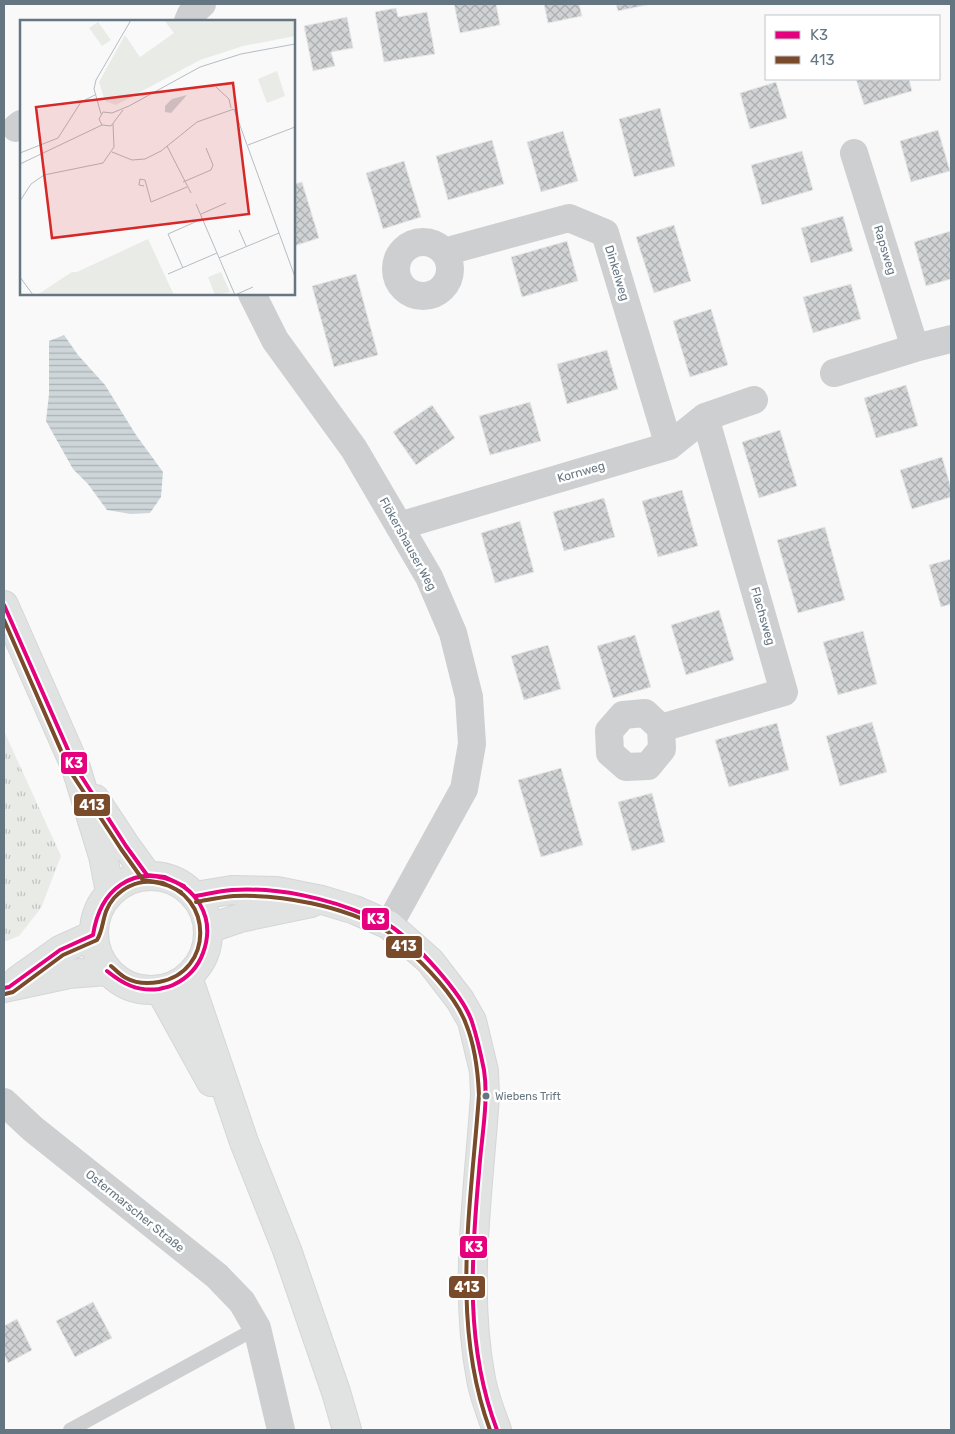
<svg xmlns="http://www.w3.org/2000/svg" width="955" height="1434" viewBox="0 0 955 1434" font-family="Rubik,sans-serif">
<defs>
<pattern id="grass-tufts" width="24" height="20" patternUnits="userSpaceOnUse" patternTransform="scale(1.25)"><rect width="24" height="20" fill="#e8ebe6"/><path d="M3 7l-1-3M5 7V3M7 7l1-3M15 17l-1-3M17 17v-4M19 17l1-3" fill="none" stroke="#c0c3c0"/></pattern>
<pattern id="water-rules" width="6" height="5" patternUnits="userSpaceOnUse" patternTransform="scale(1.25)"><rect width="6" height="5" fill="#ced6d9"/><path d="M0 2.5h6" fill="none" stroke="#abb2b5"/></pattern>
<pattern id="building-cross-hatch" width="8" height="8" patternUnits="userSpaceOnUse" patternTransform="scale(1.25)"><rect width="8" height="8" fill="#d0d2d3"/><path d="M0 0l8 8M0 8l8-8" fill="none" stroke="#acafb1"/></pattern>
</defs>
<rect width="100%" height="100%" fill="#f9f9f9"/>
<path fill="url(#grass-tufts)" d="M4 731 61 856 41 908 19 936 4 942Z"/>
<path fill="url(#water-rules)" d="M64 335 78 355 105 385 136 435 163 472 161 497 150 513 131 514 107 510 88 484 73 469 46 421 49 394V341Z"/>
<path fill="url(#building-cross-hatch)" stroke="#e8e8e8" d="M454 4H496L500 25 460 33Z
M544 4H579L582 16 548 23Z
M616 4H651L618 11Z
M396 8 398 17 427 12 435 54 384 62 375 12Z
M347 17 353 48 331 52 335 66 313 71 304 26Z
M856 79H909L912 91 864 105Z
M776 82 787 118 750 129 740 93Z
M660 108 675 166 634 177 619 119Z
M938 130 950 171 911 182 900 141Z
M563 131 578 181 541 192 527 142Z
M492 140 504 184 448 200 436 156Z
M802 151 813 190 762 205 751 165Z
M404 161 421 217 383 229 366 173Z
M302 182 319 238 294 246V184Z
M843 216 853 251 811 263 801 228Z
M674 225 691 281 654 293 636 237Z
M951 231V279L926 286 914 242Z
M567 241 578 281 522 297 511 257Z
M356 274 378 355 334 367 312 286Z
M851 284 861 319 813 333 803 297Z
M711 309 728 365 690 377 673 321Z
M607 350 618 389 567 404 557 364Z
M906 385 918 426 876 438 864 398Z
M530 402 541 441 490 455 479 416Z
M432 405 455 438 416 465 393 432Z
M780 430 797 486 759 498 742 442Z
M942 457 951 488V497L912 509 900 470Z
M682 490 698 546 658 557 642 501Z
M604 498 615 537 564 551 553 512Z
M520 521 534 572 495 583 481 533Z
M825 527 845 600 798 613 777 540Z
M951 559V604L941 607 929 565Z
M719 610 734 660 686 675 671 625Z
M863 631 877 684 838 695 823 642Z
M635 635 651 687 613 698 597 646Z
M548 645 561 689 524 700 511 656Z
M872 722 887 772 840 786 826 736Z
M777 723 789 770 729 787 715 740Z
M561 768 583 845 541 857 518 780Z
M652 793 665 842 632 851 618 802Z
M93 1302 112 1338 75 1357 56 1321Z
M17 1319 32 1350 8 1363 4 1354V1326Z"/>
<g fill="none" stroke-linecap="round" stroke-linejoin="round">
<g stroke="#d5d6d7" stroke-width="30">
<path id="secondary" d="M195 896 232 890 277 891 322 900 355 910 389 925 430 961 460 1000 472 1021 484 1071 485 1095C479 1190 463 1285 481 1379 484 1396 491 1414 497 1430
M208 929 240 918 311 903
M18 980 60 950 93 935
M4 988 69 974 107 971"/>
</g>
<g stroke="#d5d6d7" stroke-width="30">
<path id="primary" d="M4 605 76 768 103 856 110 892
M95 799 126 846 147 875
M94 933a57 57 0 1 1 114 0a57 57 0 1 1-114 0Z
M188 977 244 1142 287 1250 336 1392 347 1430
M160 990 211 1082"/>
</g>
<path stroke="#cecfd0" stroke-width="14" d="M70 1430 257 1328"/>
<path stroke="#cecfd0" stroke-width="28" d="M188 21 191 14 202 4
M16 128 21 124
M854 153 915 348
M396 269a27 27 0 1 1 54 0a27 27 0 1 1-54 0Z
M444 252 569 218 605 233 669 446
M252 294 275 340 354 449 429 577 453 633 469 697 472 744 464 789 389 925
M834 373 915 348 951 339
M399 526 669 446 705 417 754 400
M645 713 661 728 662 749 648 766 626 767 610 753 609 731 623 715Z
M661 728 784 692 705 417
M4 1102 33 1129 217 1276 242 1302 257 1328 281 1430"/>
<use href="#secondary" stroke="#e1e2e2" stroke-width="28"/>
<use href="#primary" stroke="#e1e2e2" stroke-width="28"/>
<g stroke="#fff" stroke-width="8">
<path id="bus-1" d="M4 605 76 768 126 846 147 875 165 877 184 886
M195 896C207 894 220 891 232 890 278 887 327 898 369 916 375 919 383 921 389 925 415 942 463 994 472 1022 477 1037 481 1055 484 1070 489 1102 481 1140 479 1172 471 1260 465 1346 497 1430
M4 988 9 987 60 950 93 935C109 834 231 878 203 953 198 967 188 978 173 985 169 987 163 988 159 989 138 992 123 984 107 971"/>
</g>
<g stroke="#fff" stroke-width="8">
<path id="bus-2" d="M4 620 70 771 121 849 143 880 163 883 181 892
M196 902C208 900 221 897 234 896 281 894 343 906 385 930 391 933 396 940 402 945 424 964 456 996 466 1024 475 1046 478 1072 479 1095 471 1206 450 1323 490 1430
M5 994 13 992 63 955 97 940C105 927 101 913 114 898 126 885 142 879 159 883 214 894 214 972 159 982 148 984 137 984 126 978 120 975 116 970 111 966"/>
</g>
<use href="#bus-1" stroke="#e5007d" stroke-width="4"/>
<use href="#bus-2" stroke="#7a4b2a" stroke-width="4"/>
</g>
<circle fill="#657683" stroke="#fff" stroke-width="2" cx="486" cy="1096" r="4.5"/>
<g text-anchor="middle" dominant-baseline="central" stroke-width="5" stroke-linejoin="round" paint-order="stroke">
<g font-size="11" fill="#657683" stroke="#fff" text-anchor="start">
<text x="495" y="1096">Wiebens Trift</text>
</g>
<g font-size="12" fill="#657683" stroke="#fff">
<text transform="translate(885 250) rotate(73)">Rapsweg</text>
<text transform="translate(617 273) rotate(73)">Dinkelweg</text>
<text transform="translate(581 472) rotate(-16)">Kornweg</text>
<text transform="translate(408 544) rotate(61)">Flökershauser Weg</text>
<text transform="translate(763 616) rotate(74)">Flachsweg</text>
<text transform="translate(135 1211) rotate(39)">Ostermarscher Straße</text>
</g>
</g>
<g transform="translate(20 20)">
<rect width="275" height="275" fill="#f9f9f9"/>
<path d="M144 0H275V16L223 26 180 40 96 85 85 81 79 62 105 15 120 37 154 13ZM257 51 265 76 247 83 238 59ZM128 219 154 275H17L52 252H57ZM201 252 210 272 195 275 188 257Z" fill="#e8ebe6"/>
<path d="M78 2 91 20 82 26 69 8Z" fill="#e8ebe6"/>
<path d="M167 75 151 93 145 92V86L152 79Z" fill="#ced6d9"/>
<path fill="none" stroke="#b5bdc3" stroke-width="1" d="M196 67 209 79 211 88M81 94 74 69 76 60 111 0M82 105 79 99 83 92 92 93 109 86 180 47 221 34 275 24M228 125 275 107M147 126 171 173M92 132 112 140 125 139 141 131 177 102 214 89 275 257M0 133 38 118 61 82 75 75M0 144 82 105 91 106 103 90M163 162 191 150 193 145 186 128M124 166 119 165 120 159 125 160 131 182 167 167M0 181 11 164 24 155 83 143 94 127 93 104M176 184 215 275M181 194 206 183M219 210 226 226M199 238 259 213M163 248 148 214 182 199M148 254 197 233M0 257 13 275M215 275 233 267"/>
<path fill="#d62828" fill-opacity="0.15" stroke="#d62828" stroke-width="2.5" d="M213 63 229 194 32 218 16 87Z"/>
<rect width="275" height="275" fill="none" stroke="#657683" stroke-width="2.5"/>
</g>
<g stroke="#fff" stroke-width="2">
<rect x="60" y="751" width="28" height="24" rx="5" fill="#e5007d"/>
<rect x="73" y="793" width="38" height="24" rx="5" fill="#7a4b2a"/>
<rect x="361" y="907" width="29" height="24" rx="5" fill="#e5007d"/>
<rect x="385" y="935" width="38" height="24" rx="5" fill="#7a4b2a"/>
<rect x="459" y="1235" width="29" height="24" rx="5" fill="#e5007d"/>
<rect x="448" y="1275" width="38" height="24" rx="5" fill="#7a4b2a"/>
</g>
<g font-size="14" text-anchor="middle" font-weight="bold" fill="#fff">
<text x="74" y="768">K3</text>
<text x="92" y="810">413</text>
<text x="376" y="924">K3</text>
<text x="404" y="951">413</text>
<text x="474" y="1252">K3</text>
<text x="467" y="1292">413</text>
</g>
<rect width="955" height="1434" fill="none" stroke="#657683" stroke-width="10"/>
<rect x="765" y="15" width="175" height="65" fill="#ffffff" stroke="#c1c8cd"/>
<rect x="775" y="31" width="25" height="8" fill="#e5007d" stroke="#c1c8cd"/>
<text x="810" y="40" font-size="15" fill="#657683">K3</text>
<rect x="775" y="56" width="25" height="8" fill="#7a4b2a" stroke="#c1c8cd"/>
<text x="810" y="65" font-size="15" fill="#657683">413</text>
</svg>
